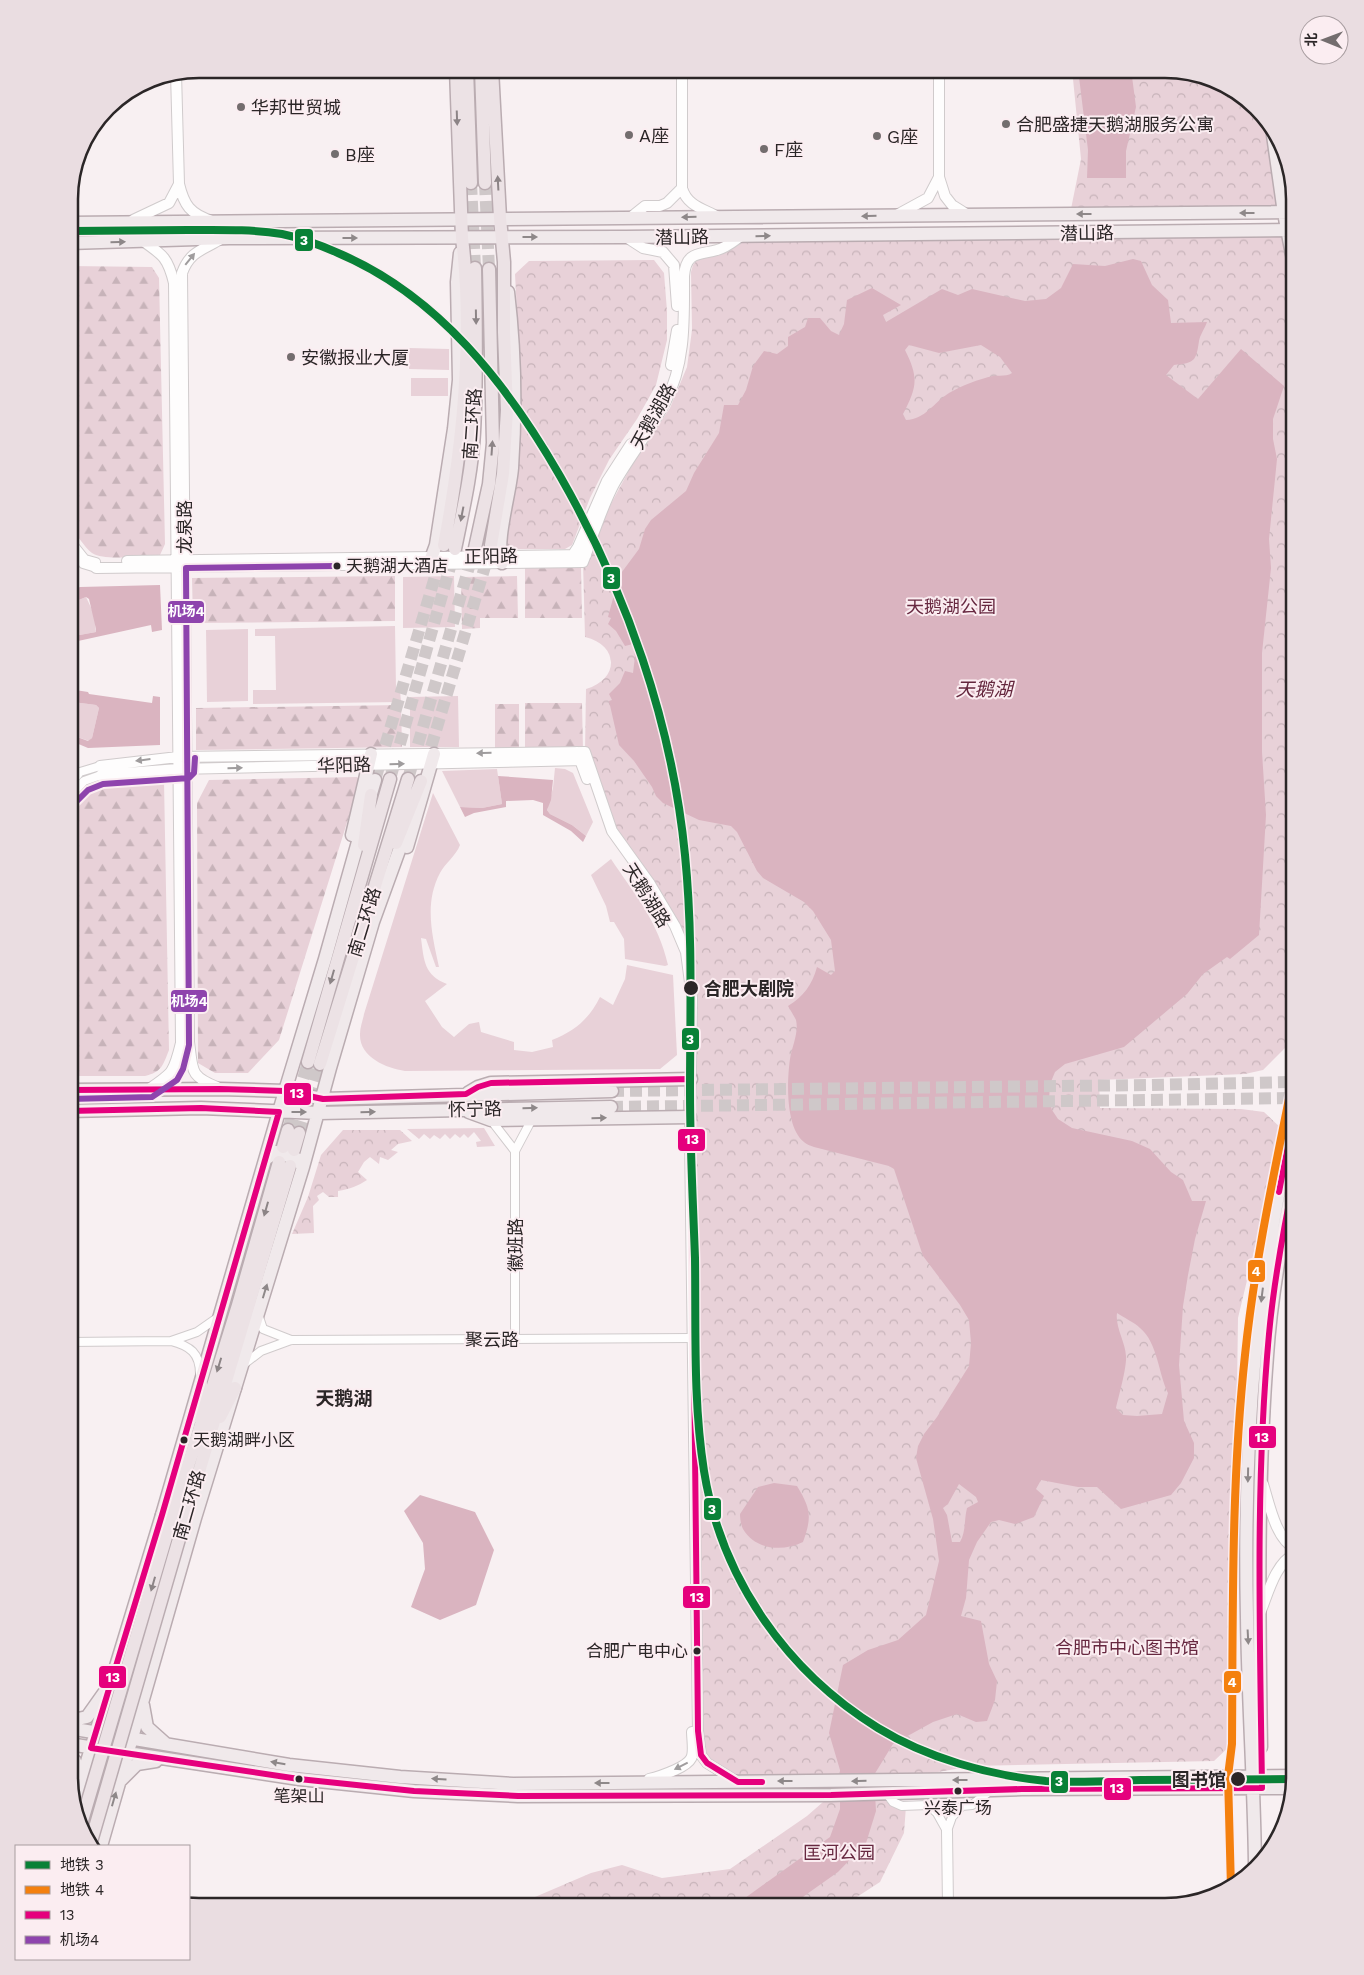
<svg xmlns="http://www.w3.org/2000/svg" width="1364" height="1975" viewBox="0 0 1364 1975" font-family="'Work Sans','Noto Sans SC',sans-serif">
<defs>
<pattern id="forest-firs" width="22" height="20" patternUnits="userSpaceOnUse" patternTransform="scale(1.25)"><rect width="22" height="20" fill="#e8d1d8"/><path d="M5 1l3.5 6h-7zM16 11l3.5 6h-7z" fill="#c7b3b9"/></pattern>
<pattern id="park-crowns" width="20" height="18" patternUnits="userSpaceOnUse" patternTransform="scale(1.25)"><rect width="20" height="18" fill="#e8d1d8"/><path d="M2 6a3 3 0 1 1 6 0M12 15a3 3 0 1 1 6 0" fill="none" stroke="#c7b3b9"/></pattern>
</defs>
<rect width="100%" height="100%" fill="#f8f0f2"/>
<path fill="#e8d1d8" d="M409 348 449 349V370L409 369Z
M411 378H448V396H411Z
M454 576 455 627 403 628V577Z
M86 597 94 614 96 632 74 636 69 619V604Z
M395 626 396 689 400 690 401 702 253 704V690H276L275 636H255V629Z
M248 629V701L207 702 206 630Z
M458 696 459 747H410V697Z
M73 702 96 705 99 708 92 738 89 741 69 734V720Z
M555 768 565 769 573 773 593 822 586 836 572 825 550 814 547 810 553 788Z
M497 769 502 804 482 808 460 807 442 771Z
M433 793 460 845C456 856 445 863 440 873 424 903 432 935 439 967H436L426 939 421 938C424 961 424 975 447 984L425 1001 442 1027 454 1037 469 1024 479 1022 481 1032 514 1042V1050L532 1052 553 1047 552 1040C575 1031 589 1019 600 997L613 1005 625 979 627 965 673 975 677 1055 660 1069 405 1071C386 1068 359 1057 360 1034 360 1027 363 1020 364 1014Z
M611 859C635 895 658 921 668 965L665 966 625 959 624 939 614 922H610L606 906 591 875Z
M484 1128 495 1146 477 1147 476 1142 481 1141 474 1132 468 1138 464 1134 460 1138 455 1134 450 1139 445 1134 440 1139 434 1135 430 1139 424 1134 419 1139 407 1129Z"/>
<path fill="url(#forest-firs)" d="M69 266 152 267 159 278 165 544 160 555C143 555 106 562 92 553 84 547 76 533 69 525Z
M581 567 582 618H525V568Z
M395 576V621L193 623 192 578Z
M517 576 518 618H480V628L462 629 461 577Z
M525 703H582L583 751H525Z
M495 704H519V751H495Z
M401 705 402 747 196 750V708Z
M357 777 360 781 279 1040 248 1073H215L198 1063 197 803 209 780Z
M164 781 169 1050C163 1065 162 1072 145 1076H69V810L90 787Z"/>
<path fill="url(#park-crowns)" d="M1072 69H1174L1231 86 1272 128 1284 213 1070 214 1081 159Z
M1288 230 1295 270V980L1286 1047 1263 1070 1245 1074 1099 1080 1100 1108 1241 1109 1264 1112 1283 1130 1238 1318 1232 1744 1214 1761 973 1766 886 1781 887 1794 906 1806 904 1833 880 1882 843 1906H520L528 1900 591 1873 622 1865 662 1878 730 1869 807 1816 831 1795 832 1782H738L701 1755 691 1079 686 952 612 831 585 752 586 689C620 679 619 645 585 637L583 562 593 537 633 463 670 408 687 367 692 330 691 272 693 265 698 259 741 236Z
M654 260 664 273 667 311V340L656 385 637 419 609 460 590 498 572 545 565 549H508L504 544C524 454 520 365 515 274L529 261Z
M343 1130H400L412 1141 398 1144 391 1150 398 1152 388 1160 380 1157 379 1164 370 1157 364 1162 358 1172 367 1180C358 1186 350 1189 338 1191V1197H329L323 1192 317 1196 319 1200 313 1206 314 1233 292 1234 308 1197 321 1155Z"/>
<path fill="#dab4c0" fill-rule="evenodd" d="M1078 69H1131L1136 107 1126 151V178H1087L1088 150Z
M1133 259 1141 261 1152 285 1168 300 1171 323 1207 322C1205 328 1200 335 1199 341 1196 361 1195 363 1174 365L1166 375 1198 399 1241 349 1284 386 1273 419V439L1277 459 1269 539 1271 568 1262 653V752L1266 815 1259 935 1230 959 1227 957 1203 974 1187 994 1124 1047 1065 1064 1055 1072 1050 1084 1049 1100 1052 1110 1058 1119 1072 1128 1132 1141 1150 1149 1171 1172 1183 1180 1192 1201H1206L1195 1239 1188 1275 1183 1306 1179 1365 1184 1421 1194 1443V1458L1181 1483 1171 1495 1121 1509 1097 1487H1078L1041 1480 1036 1489 1044 1496 1034 1517 1015 1524 999 1520 991 1522 977 1542 969 1560 966 1598 961 1616 981 1621 989 1664 997 1681 995 1700 987 1721 976 1722 957 1714 933 1722 893 1744 874 1775 876 1811 866 1843 838 1872 790 1906H688L745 1898 830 1837 840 1809V1770L829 1733 843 1665 868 1650 898 1640 926 1615 939 1561 933 1519 916 1458 918 1446 924 1434 937 1417 969 1366 971 1343 969 1320 960 1305 923 1256 894 1169 889 1166 814 1147C811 1146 806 1144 804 1142 785 1127 787 1080 790 1059 792 1046 799 1033 796 1020 794 1016 791 1011 788 1006 804 996 812 985 817 967L831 975 835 971 831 940 813 911 804 902 763 878 757 871 737 832 731 826 699 820 663 803 656 796 652 787 634 761 619 745 609 701 612 700 609 694 620 683 625 671 633 673 635 657 633 644 625 646 616 631 608 624 611 618 608 617 615 591 616 580 639 549 645 529 651 520 686 491 694 473 719 433 724 405H738L746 390 753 366 764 351 777 354 788 346V337L805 327 808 318H820L831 331 839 335 844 324 847 300 872 288 901 305 883 315 886 322 942 289 958 295 972 289 1025 301 1046 299 1061 288 1073 264 1105 266ZM909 345 939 353 981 345 1000 357 1012 373C1007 377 1000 375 993 376 979 379 961 386 949 393 933 403 926 419 906 420L903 414C917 387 919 378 905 350ZM1117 1313C1124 1318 1134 1322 1140 1328 1158 1343 1158 1373 1168 1393L1162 1414 1137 1416 1123 1415 1116 1408C1119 1395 1127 1367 1126 1356 1125 1341 1115 1327 1117 1313ZM959 1484 976 1497 978 1502 967 1508C964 1520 966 1532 960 1542H952L947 1515 943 1508 948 1504Z
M160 585 162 630 152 632 151 625 69 643V619L74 636 96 632V629L89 599 86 597 69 604V591L80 587Z
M69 689 88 692 89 694 152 703 153 696 160 697V745L88 748 69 740V734L88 741 92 738 99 708 96 705 73 702 69 720Z
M498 776 553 780 551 800 547 810 550 814 572 825 586 836 583 842 571 831 543 815V803L533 800 506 801V807L474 813 465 817 460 807 482 808 502 804Z
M774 1483 797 1486C811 1509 812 1517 803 1542 783 1552 755 1550 743 1529 741 1525 740 1519 740 1514L758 1487Z
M420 1495 475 1512 494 1550 476 1605 440 1620 411 1607 425 1569 423 1543 404 1511Z"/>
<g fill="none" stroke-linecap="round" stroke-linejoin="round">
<path stroke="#cfc8c9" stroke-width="12" stroke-dasharray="12 6" stroke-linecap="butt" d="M426 764 489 553
M375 780 442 553
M612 1091 1150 1085 1295 1082
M611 1107 1295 1098"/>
<path stroke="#cfc8c9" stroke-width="12" stroke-dasharray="12 6" stroke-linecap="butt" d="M471 183 475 268
M485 183 489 269
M390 779 454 553
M408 779 473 553
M288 1130 308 1062
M299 1133 320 1064"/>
<g stroke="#d0cbcc" stroke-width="10">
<path id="minor" d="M69 539 85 559 96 562
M78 557 83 564 96 568
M69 786 80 772 100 766
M69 797 84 781 101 775
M491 1120 515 1151
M259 1317 263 1329 291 1340
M515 1339V1151L532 1119
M69 1342 171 1341
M244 1364 261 1351 291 1340 693 1338
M200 1374C200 1353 190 1346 171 1341L197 1332 217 1318
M887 1794 893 1802 902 1806 928 1805 937 1813 947 1831 952 1817 962 1806 972 1805 991 1790"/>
</g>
<g stroke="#d0cbcc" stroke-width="12">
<path id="tertiary" d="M682 69V188C687 206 704 209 718 217
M939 69V177L945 196 952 205 968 215
M176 73 179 184C184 205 190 214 212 221
M895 216 928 198 939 177
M630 218 645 206H660L667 203 682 188
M133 220 169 203 179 184
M626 237 643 248 663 252 674 265 677 306
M143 241C163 255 168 258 174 283L181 1043C174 1072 173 1073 149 1089
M671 365 677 330
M570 559 578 547 607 481 631 444
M127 561 586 555
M96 568 583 562C593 536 601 509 614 484 630 456 650 431 665 403 686 363 684 319 684 276 686 251 699 255 717 250 726 248 734 241 741 236
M577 752 587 779
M100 766 178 757 585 752 612 831 650 884 675 926 686 952 692 998 690 1139 698 1731 701 1755 707 1763 738 1782
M101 775 178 769 584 760
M634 872 653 900
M217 1087C189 1076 193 1070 189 1042L182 273C190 251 203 250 221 239
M1263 1484C1269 1503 1276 1540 1295 1548
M1260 1613C1268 1594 1275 1563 1295 1554
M649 1779C658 1777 666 1774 675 1770 697 1760 693 1755 692 1732
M947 1831 948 1906"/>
</g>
<g stroke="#baacb1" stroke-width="15">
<path id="primary" d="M1272 128 1284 213 1295 270
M69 223 1295 212
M69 243 229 238 626 237 1295 230
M502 563C495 541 510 494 512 468 516 410 515 351 508 292
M429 564 436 545 454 429 459 380 457 282 460 253
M368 804 375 780
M352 835 371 754
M407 847 434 754
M69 1090 220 1089 285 1091 323 1099 612 1091
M468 1093 478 1087 491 1083 691 1079
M69 1111 201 1108 319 1113 611 1107
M469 1112 491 1120 690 1117
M267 1158 276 1152 297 1159 303 1167
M143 1705 147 1727 166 1744
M69 1721 87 1717 104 1693
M69 1728 289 1765 400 1777 513 1784 1295 1776
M69 1744 299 1779 414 1791 518 1796 831 1795 1022 1789 1292 1788
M1261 1747C1259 1617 1257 1486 1267 1356 1271 1295 1283 1233 1295 1173
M69 1757 75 1761 79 1783
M120 1781 137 1764 156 1761
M75 1801 162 1515 285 1091 325 959 363 824
M101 1846 195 1518 303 1167 330 1068 373 922 405 834
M1255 1864C1254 1781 1248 1699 1247 1617 1245 1529 1247 1441 1255 1354 1262 1271 1279 1190 1295 1109"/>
</g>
<g stroke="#baacb1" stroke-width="15">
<path id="trunk" d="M467 69 471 183
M481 69 485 183
M444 545C463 445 474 340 462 238L456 69
M491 545 503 474 507 410 504 332V262L500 218 492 69
M475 548 489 484 493 443 489 269
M455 549C463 510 472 471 474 432 477 378 476 323 475 268
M396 843 421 781
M364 845 371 795
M308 1062 390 779
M320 1064 408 779
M283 1147 288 1130
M294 1150 299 1133
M198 1417 201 1384
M220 1417 235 1388
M162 1515 174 1491
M166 1537 238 1305 279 1162
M179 1539 290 1166"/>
</g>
<use href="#minor" stroke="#fefdfd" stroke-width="8"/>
<use href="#tertiary" stroke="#fefdfd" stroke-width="10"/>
<use href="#primary" stroke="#f0e9eb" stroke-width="12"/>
<use href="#trunk" stroke="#ece2e5" stroke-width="12"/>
<g stroke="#baacb1" stroke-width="15" stroke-linecap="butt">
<path id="trunk-bridge" d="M81 1824 166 1537
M90 1845 179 1539"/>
</g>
<use href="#trunk-bridge" stroke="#ece2e5" stroke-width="12"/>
<g stroke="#fbedf1" stroke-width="10">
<path id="bus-1" d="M69 1090 220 1089 285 1091 323 1099 466 1094 478 1087 491 1083 691 1079 698 1731 701 1755 707 1763 738 1782H762
M69 1111 201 1108 279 1112 162 1515 91 1748 299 1779 414 1791 518 1796 831 1795 1022 1789 1262 1788C1260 1637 1255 1485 1269 1334 1274 1280 1284 1226 1295 1173
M1279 1192 1295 1109"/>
</g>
<g stroke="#fbedf1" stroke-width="10">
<path id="bus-2" d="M75 803 88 790 103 784 189 778 194 773 195 758
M69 1099 152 1097 177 1080 183 1069 189 1045 186 568 337 566"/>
</g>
<use href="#bus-1" stroke="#e5007d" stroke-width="6"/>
<use href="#bus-2" stroke="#8e44ad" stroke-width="6"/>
<g stroke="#fbedf1" stroke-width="11">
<path id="metro-1" d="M69 231C109 231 148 230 188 230 219 230 251 229 282 234 302 238 320 245 338 253 438 295 507 384 560 476 626 591 672 722 685 855 693 934 690 1013 690 1092 690 1147 693 1203 695 1258 696 1329 693 1401 704 1471 721 1578 786 1671 878 1728 927 1758 988 1775 1046 1781 1077 1783 1109 1781 1141 1780 1192 1780 1243 1779 1295 1779"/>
</g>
<g stroke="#fbedf1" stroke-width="11">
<path id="metro-2" d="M1289 176 1295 218
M1231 1888 1228 1776 1232 1744C1233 1614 1231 1484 1245 1355 1255 1259 1276 1164 1295 1069"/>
</g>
<use href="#metro-1" stroke="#098137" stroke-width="8"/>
<use href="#metro-2" stroke="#f4800e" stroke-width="8"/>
</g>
<defs><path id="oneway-solid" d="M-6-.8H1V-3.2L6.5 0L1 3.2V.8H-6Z" transform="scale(1.25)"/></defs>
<g fill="#8c8486">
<use href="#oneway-solid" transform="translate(457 118) rotate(88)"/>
<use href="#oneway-solid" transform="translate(498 183) rotate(-93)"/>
<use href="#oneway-solid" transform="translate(476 317) rotate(89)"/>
<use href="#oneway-solid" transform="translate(492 448) rotate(-86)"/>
<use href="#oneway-solid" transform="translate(462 514) rotate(101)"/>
<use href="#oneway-solid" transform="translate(332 977) rotate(106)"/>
<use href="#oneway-solid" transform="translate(266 1209) rotate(106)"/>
<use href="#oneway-solid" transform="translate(219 1365) rotate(107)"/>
<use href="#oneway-solid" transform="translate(153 1584) rotate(106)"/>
</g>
<g fill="#8e8889">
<use href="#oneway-solid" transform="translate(1247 213) rotate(180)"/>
<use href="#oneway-solid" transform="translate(1084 214) rotate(180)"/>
<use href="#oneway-solid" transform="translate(869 216) rotate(179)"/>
<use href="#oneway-solid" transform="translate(689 217) rotate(179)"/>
<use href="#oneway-solid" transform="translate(763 236) rotate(-1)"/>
<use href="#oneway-solid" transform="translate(530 237)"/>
<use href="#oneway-solid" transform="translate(350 238)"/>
<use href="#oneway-solid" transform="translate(118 242) rotate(-1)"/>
<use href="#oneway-solid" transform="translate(530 1108) rotate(-1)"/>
<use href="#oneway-solid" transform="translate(299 1112)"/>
<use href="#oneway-solid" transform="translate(368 1112) rotate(-1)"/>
<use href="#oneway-solid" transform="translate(599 1118) rotate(-1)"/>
<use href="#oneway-solid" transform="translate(265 1291) rotate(-73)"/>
<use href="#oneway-solid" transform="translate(1262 1295) rotate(97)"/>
<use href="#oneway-solid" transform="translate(1248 1475) rotate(91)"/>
<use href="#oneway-solid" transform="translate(1248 1637) rotate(87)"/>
<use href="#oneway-solid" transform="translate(278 1763) rotate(-170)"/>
<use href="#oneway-solid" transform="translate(439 1779) rotate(-177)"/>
<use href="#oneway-solid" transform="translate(960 1780) rotate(180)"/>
<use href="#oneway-solid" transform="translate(785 1781) rotate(180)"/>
<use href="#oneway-solid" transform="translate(859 1781) rotate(179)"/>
<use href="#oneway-solid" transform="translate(602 1783) rotate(180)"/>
<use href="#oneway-solid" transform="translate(114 1799) rotate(-74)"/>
</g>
<g fill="#9f9c9d">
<use href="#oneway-solid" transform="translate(190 259) rotate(-51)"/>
<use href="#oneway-solid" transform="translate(484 753) rotate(179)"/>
<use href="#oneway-solid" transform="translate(143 760) rotate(173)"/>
<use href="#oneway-solid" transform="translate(397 764) rotate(-1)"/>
<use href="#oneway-solid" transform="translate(235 768) rotate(-2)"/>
<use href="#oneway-solid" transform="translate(681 1766) rotate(153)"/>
</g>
<g fill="#736d6e" stroke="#fbedf1" stroke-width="2">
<circle cx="241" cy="107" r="5"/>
<circle cx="1006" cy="124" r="5"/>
<circle cx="629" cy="135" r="5"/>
<circle cx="877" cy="136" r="5"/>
<circle cx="764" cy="149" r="5"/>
<circle cx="335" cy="154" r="5"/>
<circle cx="291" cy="357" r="5"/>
</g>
<g fill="#2b2627" stroke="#fbedf1" stroke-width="2">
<circle cx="337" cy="566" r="4.5"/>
<circle cx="691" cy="988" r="8"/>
<circle cx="184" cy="1440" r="4.5"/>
<circle cx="697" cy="1651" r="4.5"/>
<circle cx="299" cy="1779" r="4.5"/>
<circle cx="1238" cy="1779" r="8"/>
<circle cx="958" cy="1791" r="4.5"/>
</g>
<g text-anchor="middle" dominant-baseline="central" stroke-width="4" stroke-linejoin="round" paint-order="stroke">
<g font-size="17" fill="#2b2627" stroke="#fbedf1" text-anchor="start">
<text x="346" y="566">天鹅湖大酒店</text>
<text x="193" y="1440">天鹅湖畔小区</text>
<text x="688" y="1651" text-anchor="end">合肥广电中心</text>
<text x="299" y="1796" text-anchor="middle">笔架山</text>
<text x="958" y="1808" text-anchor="middle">兴泰广场</text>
</g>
<g font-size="18" fill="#2b2627" stroke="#fbedf1" text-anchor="start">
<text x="251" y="107">华邦世贸城</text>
<text x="1016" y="124">合肥盛捷天鹅湖服务公寓</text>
<text x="639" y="135">A座</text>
<text x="887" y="136">G座</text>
<text x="774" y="149">F座</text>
<text x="345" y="154">B座</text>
<text x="301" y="357">安徽报业大厦</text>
</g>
<g font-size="18" fill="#2b2627" stroke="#fbedf1">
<text transform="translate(1087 233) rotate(-1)">潜山路</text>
<text transform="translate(682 237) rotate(-1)">潜山路</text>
<text transform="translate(653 416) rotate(-61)">天鹅湖路</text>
<text transform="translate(472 424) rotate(-86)">南二环路</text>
<text transform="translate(184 527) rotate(-90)">龙泉路</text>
<text transform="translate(491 556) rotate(-1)">正阳路</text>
<text transform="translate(344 765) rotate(-2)">华阳路</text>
<text transform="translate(647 895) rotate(58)">天鹅湖路</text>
<text transform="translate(364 922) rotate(-73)">南二环路</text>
<text transform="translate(475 1109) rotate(-1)">怀宁路</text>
<text transform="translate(515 1245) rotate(-90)">徽班路</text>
<text x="492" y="1339">聚云路</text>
<text transform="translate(189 1505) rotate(-74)">南二环路</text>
</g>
<g font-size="18" fill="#672840" stroke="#fbedf1">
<text x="951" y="606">天鹅湖公园</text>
<text x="1127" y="1647">合肥市中心图书馆</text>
<text x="839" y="1852">匡河公园</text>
</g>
<g font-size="18" font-weight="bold" fill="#2b2627" stroke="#fbedf1" text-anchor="start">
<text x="704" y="988">合肥大剧院</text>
<text x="1226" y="1779" text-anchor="end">图书馆</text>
</g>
<g font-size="19" font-style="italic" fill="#64263d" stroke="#fbedf1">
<text x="984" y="689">天鹅湖</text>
</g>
<g font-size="19" font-weight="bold" fill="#2b2627" stroke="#fbedf1">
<text x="344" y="1398">天鹅湖</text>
</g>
</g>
<path d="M0 0H1364V1975H0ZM199 78H1165A121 121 0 0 1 1286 199V1777A121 121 0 0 1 1165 1898H199A121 121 0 0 1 78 1777V199A121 121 0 0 1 199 78Z" fill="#eadde1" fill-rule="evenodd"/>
<path fill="none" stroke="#2b2627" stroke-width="2.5" d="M199 78H1165A121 121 0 0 1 1286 199V1777A121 121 0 0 1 1165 1898H199A121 121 0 0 1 78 1777V199A121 121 0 0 1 199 78Z"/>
<g stroke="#fbedf1" stroke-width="2">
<rect x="294" y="228" width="20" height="24" rx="5" fill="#098137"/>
<rect x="602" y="566" width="19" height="24" rx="5" fill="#098137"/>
<rect x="167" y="600" width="38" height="24" rx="5" fill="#8e44ad"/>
<rect x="170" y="989" width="38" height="24" rx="5" fill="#8e44ad"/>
<rect x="681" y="1027" width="19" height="24" rx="5" fill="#098137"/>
<rect x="283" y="1082" width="29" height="24" rx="5" fill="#e5007d"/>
<rect x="677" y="1128" width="29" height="24" rx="5" fill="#e5007d"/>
<rect x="1247" y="1259" width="19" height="24" rx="5" fill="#f4800e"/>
<rect x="1248" y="1425" width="29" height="24" rx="5" fill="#e5007d"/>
<rect x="703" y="1497" width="19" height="24" rx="5" fill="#098137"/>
<rect x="682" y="1585" width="29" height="24" rx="5" fill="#e5007d"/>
<rect x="98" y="1665" width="29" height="24" rx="5" fill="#e5007d"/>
<rect x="1223" y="1670" width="19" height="24" rx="5" fill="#f4800e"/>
<rect x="1050" y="1770" width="19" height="24" rx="5" fill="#098137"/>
<rect x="1103" y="1777" width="29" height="24" rx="5" fill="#e5007d"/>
</g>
<g font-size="14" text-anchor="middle" font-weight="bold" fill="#fff">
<text x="304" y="245">3</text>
<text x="611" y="583">3</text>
<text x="186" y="616">机场4</text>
<text x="189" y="1006">机场4</text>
<text x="690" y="1044">3</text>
<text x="297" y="1098">13</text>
<text x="692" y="1144">13</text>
<text x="1256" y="1276">4</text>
<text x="1262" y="1442">13</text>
<text x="712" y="1514">3</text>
<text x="697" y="1602">13</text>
<text x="113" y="1682">13</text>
<text x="1232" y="1687">4</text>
<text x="1059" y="1786">3</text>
<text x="1117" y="1793">13</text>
</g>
<rect x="15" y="1845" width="175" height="115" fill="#fbedf1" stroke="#a89da0"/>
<rect x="25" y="1861" width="25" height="8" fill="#098137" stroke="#a89da0"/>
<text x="60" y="1870" font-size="15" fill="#2b2627">地铁 3</text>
<rect x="25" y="1886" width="25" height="8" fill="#f4800e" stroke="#a89da0"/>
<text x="60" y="1895" font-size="15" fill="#2b2627">地铁 4</text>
<rect x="25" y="1911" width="25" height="8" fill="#e5007d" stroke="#a89da0"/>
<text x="60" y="1920" font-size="15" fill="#2b2627">13</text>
<rect x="25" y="1936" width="25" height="8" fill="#8e44ad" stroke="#a89da0"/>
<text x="60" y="1945" font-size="15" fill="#2b2627">机场4</text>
<g transform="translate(1324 40) rotate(271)"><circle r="24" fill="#fbedf1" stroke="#a89da0"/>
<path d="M0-4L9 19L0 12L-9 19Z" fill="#736d6e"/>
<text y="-8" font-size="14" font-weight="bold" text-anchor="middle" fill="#2b2627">北</text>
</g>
</svg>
